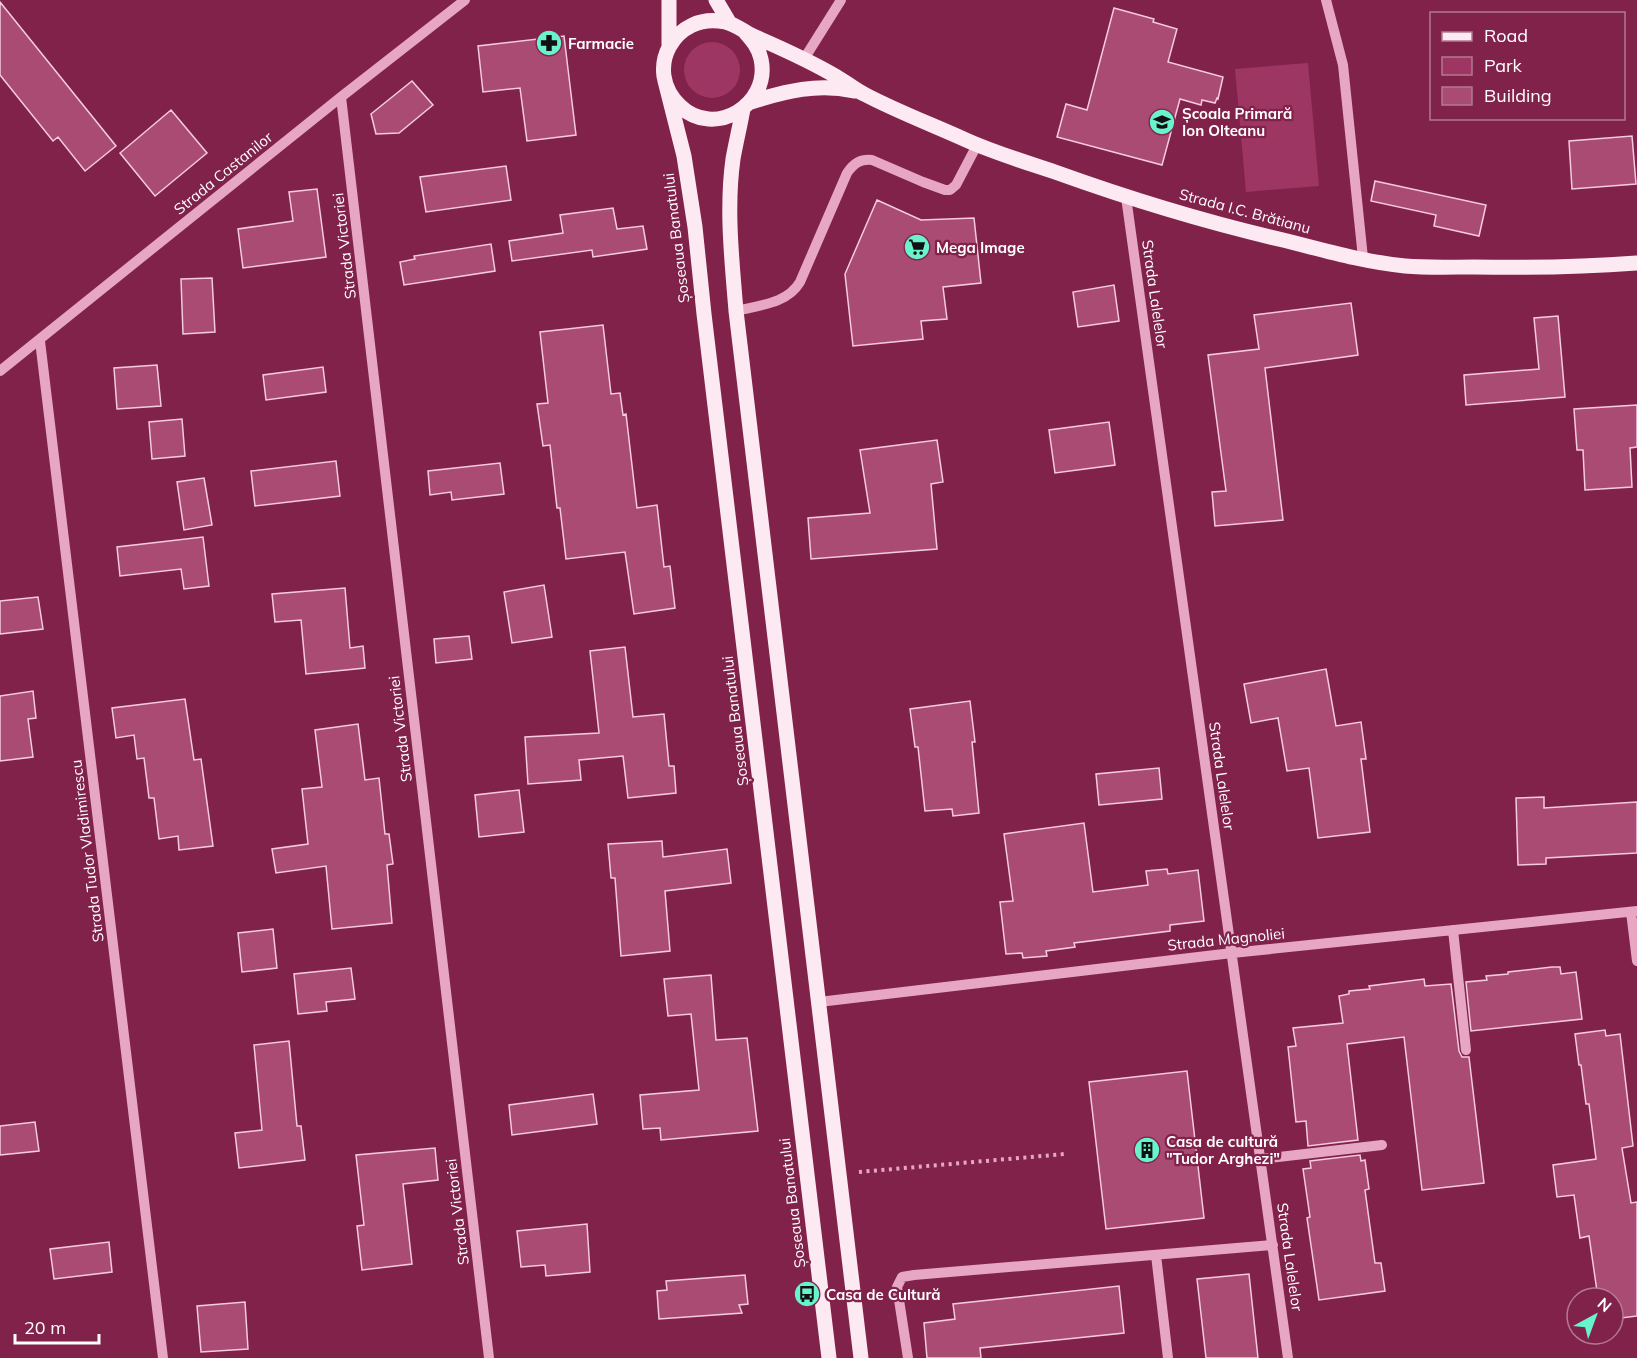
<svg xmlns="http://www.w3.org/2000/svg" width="1637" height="1358" viewBox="0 0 1637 1358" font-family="Mulish,sans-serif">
<rect width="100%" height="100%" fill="#80224a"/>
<path fill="#9e3663" d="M684 70a28 28 0 1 1 56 0a28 28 0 1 1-56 0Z
M1308 63 1319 186 1246 192 1235 69Z"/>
<path fill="#a94b73" stroke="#f5cbde" stroke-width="1.5" d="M0 2 116 146 85 171 58 137 53 141 0 75Z
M1114 8 1154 19 1153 22 1177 29 1168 62 1223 77 1218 99 1217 98 1215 103 1202 100 1201 105 1180 99 1162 165 1057 137 1066 104 1087 110Z
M564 36 576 135 527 141 520 88 483 92 478 46Z
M412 81 433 105 399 133 376 134 371 114Z
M171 110 207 153 155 196 120 153Z
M1632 136 1636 184 1572 189 1569 141Z
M506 166 511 200 426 212 420 177Z
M1375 181 1486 205 1479 236 1434 226 1436 215 1371 201Z
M317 189 326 257 243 268 238 229 293 221 289 192Z
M877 200 921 220 974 218 981 283 943 287 947 319 921 321 923 339 853 346 845 274Z
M613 208 617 229 643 226 647 249 593 257 592 250 512 261 509 241 563 233 560 215Z
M491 244 495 271 404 285 400 262 415 259 414 256Z
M212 278 215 332 183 334 181 279Z
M1114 285 1119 321 1078 327 1073 292Z
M1351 303 1358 355 1265 368 1283 520 1215 526 1212 492 1226 491 1208 355 1259 349 1254 315Z
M1558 316 1565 397 1466 405 1464 375 1539 369 1534 318Z
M603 325 611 394 620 393 623 415 626 414 637 508 657 505 664 567 670 566 675 608 634 614 625 552 566 559 560 508H557L550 445 543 446 537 404 548 403 540 332Z
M157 365 161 406 117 409 114 368Z
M323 367 326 392 266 400 263 375Z
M1637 405V447L1630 448 1632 487 1585 490 1583 450H1577L1574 409Z
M182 419 185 456 152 459 149 422Z
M1109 422 1115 465 1055 473 1049 430Z
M937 440 943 482 931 484 937 549 811 559 808 518 870 513 860 450Z
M336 461 340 496 255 506 251 471Z
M500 463 504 494 452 500 451 492 430 495 428 471Z
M204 478 212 525 184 530 177 482Z
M203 537 209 586 184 589 181 569 120 576 117 547Z
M544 585 552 637 512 643 504 592Z
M345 588 350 648 363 646 365 668 306 674 301 620 275 622 272 594Z
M38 597 43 629 0 634V601Z
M469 636 472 659 436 663 434 639Z
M625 647 633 717 664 714 669 766H674L676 793 628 798 623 756 579 760 581 780 528 784 525 737 599 733 590 651Z
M1326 669 1336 726 1361 722 1366 759H1361L1370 832 1318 838 1309 768 1287 771 1278 718 1251 723 1244 684Z
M33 691 36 718 28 719 33 757 0 761V696Z
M185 699 194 760 201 759 213 846 179 850 178 836 159 839 154 798H149L144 758 137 759 134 735 116 738 112 708Z
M970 701 975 742H972L979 813 953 816 952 809 925 811 918 747H915L910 709Z
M358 724 365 780 379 778 385 834H389L393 864 387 865 392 923 332 929 326 866 276 873 272 849 308 844 302 789 322 787 315 730Z
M1159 768 1162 799 1099 805 1096 774Z
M519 790 524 832 479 837 475 795Z
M1544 797V808L1637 802V853L1546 858V864L1518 865 1516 798Z
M1084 823 1093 892 1148 885 1146 871 1167 869 1168 874 1198 870 1204 921 1170 925V931L1074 943 1075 947 1046 951 1047 956 1023 958 1022 953 1006 954 1000 902 1013 901 1004 834Z
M662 841 663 857 727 849 731 883 665 891 670 951 621 956 615 878H611L608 844Z
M273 929 277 968 242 972 238 933Z
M1552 967H1560L1561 974 1576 972 1582 1019 1471 1031 1466 982 1487 980 1486 976 1508 974V972Z
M351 968 355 999 326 1002 327 1011 298 1014 294 974Z
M711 975 716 1040 747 1038 758 1131 661 1140 660 1128 643 1129 640 1095 699 1090 691 1014 668 1016 664 979Z
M1424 979 1425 986 1451 984 1459 1051 1462 1057H1469L1484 1183 1422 1190 1404 1037 1347 1044 1358 1140 1308 1146 1306 1121 1296 1122 1288 1047 1296 1046 1293 1028 1343 1023 1339 996 1349 994V991L1370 989 1369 986Z
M1605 1030 1606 1036 1620 1034 1633 1146 1622 1148 1631 1203 1637 1202V1316L1613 1319V1298H1598L1589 1236 1580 1238 1574 1195 1557 1197 1553 1165 1596 1159 1589 1104H1586L1581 1065H1579L1575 1034Z
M289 1041 297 1126H301L305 1160 239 1168 235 1133 262 1130 254 1045Z
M1187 1071 1204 1218 1106 1229 1089 1082Z
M593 1094 597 1124 512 1135 509 1105Z
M35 1122 39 1151 0 1155V1126Z
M435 1148 438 1180 403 1184 412 1264 362 1270 357 1226 364 1225 356 1155Z
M1360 1155 1361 1161 1365 1160 1369 1189 1365 1190 1375 1263H1381L1385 1291 1319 1300 1307 1218 1310 1217 1303 1169 1311 1168 1310 1161Z
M587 1224 590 1272 546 1276 545 1265 521 1267 517 1231Z
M109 1242 112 1272 54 1279 50 1249Z
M1249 1274 1258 1358H1206L1197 1279Z
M745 1275 748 1304 739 1305 742 1313 659 1319 657 1291 667 1290 666 1281Z
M1119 1286 1124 1333 980 1348 981 1358H927L924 1323 955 1319 953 1304Z
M245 1302 248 1349 201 1352 197 1306Z"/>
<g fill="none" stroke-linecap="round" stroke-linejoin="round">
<path stroke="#e7a7c3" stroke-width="4" stroke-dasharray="3 4.5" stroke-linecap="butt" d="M859 1172 1065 1154"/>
<path stroke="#e7a7c3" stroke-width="10" d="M1326 0 1343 65 1363 258
M804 59 841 0
M341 97 489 1358
M1126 197 1288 1358
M736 311C759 305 787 304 800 282L847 173C854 163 860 159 872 160L923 182 945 190H950L956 185 977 145
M40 341 163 1358
M0 371 341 97 465 0
M1631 912 1637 961
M1453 930 1466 1050
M819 1002 1232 953 1637 911
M1261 1159 1382 1145
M1156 1255 1168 1358
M908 1358 897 1287 902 1277 914 1275 1273 1245"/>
<path stroke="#fde9f1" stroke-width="15" d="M669 0V45
M716 0 729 22
M745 32C752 40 759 48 761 59 771 105 714 139 680 106 642 70 675 11 725 22 735 24 743 31 753 36 781 48 810 61 837 77 846 82 854 89 864 94 896 111 933 125 966 140 995 153 1025 162 1055 172 1130 199 1205 222 1283 240 1323 250 1364 262 1405 266 1428 268 1451 267 1474 267 1529 268 1583 267 1637 263
M665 81 684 156 695 227 704 314 829 1358
M751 102C786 91 818 83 854 91
M743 109C740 126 736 142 733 159 726 209 732 261 736 311L861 1358"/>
</g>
<defs>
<g id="pharmacy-disc" transform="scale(1.35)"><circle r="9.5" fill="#69f3cd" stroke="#80224a"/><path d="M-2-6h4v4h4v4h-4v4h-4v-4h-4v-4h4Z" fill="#111"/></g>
<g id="school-disc" transform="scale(1.35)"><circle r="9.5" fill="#69f3cd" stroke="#80224a"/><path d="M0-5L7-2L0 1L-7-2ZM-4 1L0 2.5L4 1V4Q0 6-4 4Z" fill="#111"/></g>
<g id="supermarket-disc" transform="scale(1.35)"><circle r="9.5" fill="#69f3cd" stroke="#80224a"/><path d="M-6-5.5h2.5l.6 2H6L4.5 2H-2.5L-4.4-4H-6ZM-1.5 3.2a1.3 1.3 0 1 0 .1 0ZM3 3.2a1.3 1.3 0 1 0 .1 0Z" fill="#111"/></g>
<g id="building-disc" transform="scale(1.35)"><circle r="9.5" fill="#69f3cd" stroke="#80224a"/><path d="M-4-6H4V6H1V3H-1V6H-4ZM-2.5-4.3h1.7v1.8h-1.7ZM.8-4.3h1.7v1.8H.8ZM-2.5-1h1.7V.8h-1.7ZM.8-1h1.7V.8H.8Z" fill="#111"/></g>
<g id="bus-disc" transform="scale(1.35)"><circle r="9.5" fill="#69f3cd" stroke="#80224a"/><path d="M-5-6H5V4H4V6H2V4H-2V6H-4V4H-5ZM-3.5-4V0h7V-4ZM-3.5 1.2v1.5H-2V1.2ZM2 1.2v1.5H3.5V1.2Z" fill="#111"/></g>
</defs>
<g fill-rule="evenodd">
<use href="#pharmacy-disc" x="549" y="43"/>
<use href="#school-disc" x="1162" y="122"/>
<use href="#supermarket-disc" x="917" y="247"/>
<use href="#building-disc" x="1147" y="1150"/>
<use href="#bus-disc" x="807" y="1294"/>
</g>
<g text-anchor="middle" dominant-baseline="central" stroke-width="4.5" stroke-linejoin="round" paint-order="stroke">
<g font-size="15" font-weight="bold" fill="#fff" stroke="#80224a" text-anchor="start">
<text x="568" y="43">Farmacie</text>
<text x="1182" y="113">Școala Primară<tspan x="1182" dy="17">Ion Olteanu</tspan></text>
<text x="936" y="247">Mega Image</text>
<text x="1166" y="1141">Casa de cultură<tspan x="1166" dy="17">"Tudor Arghezi"</tspan></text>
<text x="826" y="1294">Casa de Cultură</text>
</g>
<g font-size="15" fill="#fff" stroke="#80224a">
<text transform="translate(223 173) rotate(-39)">Strada Castanilor</text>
<text transform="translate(1245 211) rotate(15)">Strada I.C. Brătianu</text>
<text transform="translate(676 238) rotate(-97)">Șoseaua Banatului</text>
<text transform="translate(344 246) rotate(-97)">Strada Victoriei</text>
<text transform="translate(1155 294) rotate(82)">Strada Lalelelor</text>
<text transform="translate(735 721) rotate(-97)">Șoseaua Banatului</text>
<text transform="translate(400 729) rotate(-97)">Strada Victoriei</text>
<text transform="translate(1222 776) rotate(82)">Strada Lalelelor</text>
<text transform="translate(87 851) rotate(-97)">Strada Tudor Vladimirescu</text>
<text transform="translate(1226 939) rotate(-6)">Strada Magnoliei</text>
<text transform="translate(792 1203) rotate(-97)">Șoseaua Banatului</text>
<text transform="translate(457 1212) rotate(-97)">Strada Victoriei</text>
<text transform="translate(1290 1257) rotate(82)">Strada Lalelelor</text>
</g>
</g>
<rect x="1430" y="12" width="195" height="108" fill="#80224a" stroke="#b37a92" stroke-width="1.5"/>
<rect x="1442" y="32" width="30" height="9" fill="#fde9f1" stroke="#b37a92" stroke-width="1.5"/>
<text x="1484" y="42" font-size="18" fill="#ffffff">Road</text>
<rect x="1442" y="57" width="30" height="18" fill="#9e3663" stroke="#b37a92" stroke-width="1.5"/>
<text x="1484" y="72" font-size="18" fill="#ffffff">Park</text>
<rect x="1442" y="87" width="30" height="18" fill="#a94b73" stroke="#b37a92" stroke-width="1.5"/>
<text x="1484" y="102" font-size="18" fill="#ffffff">Building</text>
<g transform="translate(1595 1316) rotate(41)"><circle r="28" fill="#80224a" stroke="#b37a92" stroke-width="1.5"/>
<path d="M0-4.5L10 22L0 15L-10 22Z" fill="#69f3cd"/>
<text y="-9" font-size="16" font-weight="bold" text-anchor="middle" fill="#ffffff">N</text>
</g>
<path d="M15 1334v9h84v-9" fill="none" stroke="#ffffff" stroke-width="3"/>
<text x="24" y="1334" font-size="18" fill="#ffffff" stroke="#80224a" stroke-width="4.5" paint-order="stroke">20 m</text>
</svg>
